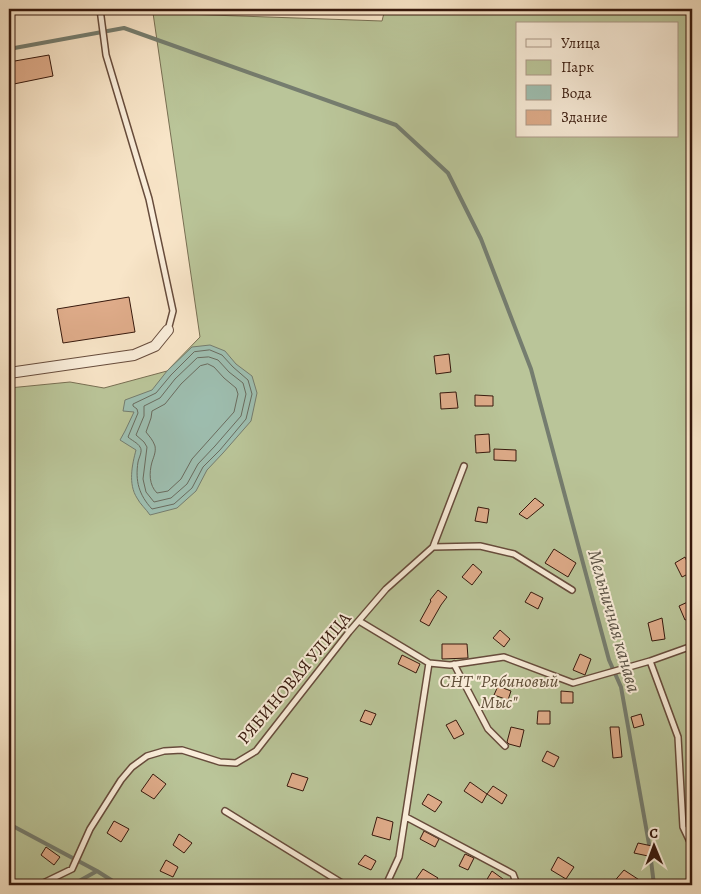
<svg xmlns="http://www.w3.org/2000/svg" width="701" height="894" viewBox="0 0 701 894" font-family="Alegreya,serif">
<rect width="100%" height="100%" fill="#f8e5c8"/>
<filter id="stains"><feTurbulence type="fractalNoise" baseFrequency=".004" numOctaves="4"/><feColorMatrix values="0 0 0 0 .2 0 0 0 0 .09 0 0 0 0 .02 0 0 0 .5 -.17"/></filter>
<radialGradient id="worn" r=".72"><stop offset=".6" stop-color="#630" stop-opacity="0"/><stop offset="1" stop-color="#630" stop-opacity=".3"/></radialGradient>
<path fill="#bac599" stroke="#786f53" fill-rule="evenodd" d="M385 9H692V885H9V388L70 382 104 388 167 371 200 337 153 13 382 21ZM517 24H677V136H517Z"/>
<path fill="#9ebfb1" stroke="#757d6f" d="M210 345 225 351 236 364 252 376 257 393 251 421 223 453 207 470 196 491 177 508 150 515C146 509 140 504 137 498 128 484 132 465 136 450L120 440 125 431 134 412 123 411 125 400 152 390 167 371 192 347Z"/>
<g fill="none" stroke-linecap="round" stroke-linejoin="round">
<path stroke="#6a6c5f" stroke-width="1" d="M210 350 222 355 233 367 248 380 252 394 246 419 220 450 203 467 192 488 174 504 152 509C139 495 135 481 138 462 139 457 143 451 140 447 138 443 131 440 128 437L138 413 137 409 133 406V404L156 393 171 375 194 352Z
M209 357 218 360 229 372 243 383 246 394 241 416 215 446 198 464 187 484 171 498 154 502 146 492 143 479 147 447 144 442 136 435 144 416V406L160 398 175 379 197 358Z
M208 364 214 367 224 378 236 388 238 394 234 412 192 459 181 479 168 491 157 493C149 485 149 473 152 462 154 456 156 452 155 446 153 440 149 436 146 432L151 418 152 411 165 404 181 384 200 366Z"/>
<path stroke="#757d6f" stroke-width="4" d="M9 49 124 28 396 125 448 173 481 239 531 369 609 660 621 687 649 844 654 885
M9 824 97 871 119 885
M72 885 97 871"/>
</g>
<path fill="#deab89" stroke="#37190d" d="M49 55 53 76 9 85V62Z
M129 297 135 332 63 343 57 309Z
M449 354 451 372 436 374 434 356Z
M456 392 458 408 441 409 440 393Z
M475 395 493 396V406H475Z
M489 434 490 452 476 453 475 435Z
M494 449 516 450V461L494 460Z
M535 498 544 505 527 519 519 514Z
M478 507 489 509 487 523 475 521Z
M554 549 576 563 568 577 545 563Z
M685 557 692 572 682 577 675 563Z
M473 564 482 572 472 585 462 577Z
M438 590 447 597 441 605 429 626 420 621 431 601 430 600Z
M531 592 543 598 538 609 525 602Z
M692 600V617L685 620 679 606Z
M662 618 665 639 652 641 648 623Z
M500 630 510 639 504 647 493 638Z
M442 644H467L468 658 442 659Z
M580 654 591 659 585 675 573 670Z
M402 655 420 664 416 673 398 664Z
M498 686 511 691 508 700 494 695Z
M561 691 573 692V703H561Z
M365 710 376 714 371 725 360 721Z
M538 711H550V724H537Z
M641 714 644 725 634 728 631 717Z
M456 720 464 734 454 739 446 725Z
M511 727 524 730 520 747 509 744 507 742Z
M610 727H619L622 757 613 758Z
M547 751 559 757 554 767 542 761Z
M292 773 308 778 303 791 287 786Z
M153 774 166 784 154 799 141 791Z
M470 782 487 794 482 803 464 791Z
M493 786 507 795 502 804 487 794Z
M428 794 442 802 435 812 422 804Z
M377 817 393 822 390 840 372 835Z
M114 821 129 829 121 842 107 833Z
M424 831 439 839 435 847 420 839Z
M179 834 192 843 184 853 173 845Z
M638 843 652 846 648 856 634 853Z
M46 847 60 857 54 865 41 855Z
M465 854 474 858 468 870 459 866Z
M365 855 376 861 371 870 358 864Z
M558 857 574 867 566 879 551 870Z
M166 860 178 867 173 877 160 871Z
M423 869 438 878 433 885H426L416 879Z
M624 870 647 885H611Z
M492 871 503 879 499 885H492L486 881Z"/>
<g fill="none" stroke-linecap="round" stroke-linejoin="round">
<g stroke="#674c3c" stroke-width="8">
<path id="lane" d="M100 9 106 55 149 199 173 311 168 330
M433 547 480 546 514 554 572 590
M359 621 429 663 450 665 504 657 573 683 650 661 692 646
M650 661 678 737 683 827 692 846
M454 664 488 729 505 746
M225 811 345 885
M406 817 513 874 516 882 520 885
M39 885 72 869 90 829 121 780 132 767 147 756 164 751 182 750 220 762 236 763 256 751 349 632 386 589 433 547 464 466
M386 885 399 857 429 663"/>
</g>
<g stroke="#674c3c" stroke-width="12">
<path id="street" d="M9 373 134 355 155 346 168 330"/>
</g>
<use href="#lane" stroke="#faeedb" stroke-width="5"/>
<use href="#street" stroke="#faeedb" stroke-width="10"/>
</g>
<g text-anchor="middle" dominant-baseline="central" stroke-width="4" stroke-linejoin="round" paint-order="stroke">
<g font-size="18" fill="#37190d" stroke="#faeedb">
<text transform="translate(294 678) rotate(-50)">РЯБИНОВАЯ УЛИЦА</text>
</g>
<g font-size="18" font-style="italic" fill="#5e4d37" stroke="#faeedb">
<text x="499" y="681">СНТ "Рябиновый<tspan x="499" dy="21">Мыс"</tspan></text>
</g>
<g font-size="19" font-style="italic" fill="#5b5346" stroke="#faeedb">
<text transform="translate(614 621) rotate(74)">Мельничная канава</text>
</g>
</g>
<rect width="701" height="894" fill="none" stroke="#f8e5c8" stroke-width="30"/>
<rect x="10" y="10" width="681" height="874" fill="none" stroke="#37190d" stroke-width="2.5"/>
<rect x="15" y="15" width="671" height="864" fill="none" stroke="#37190d"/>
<rect x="516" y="22" width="162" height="115" fill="#faeedb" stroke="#ac9989"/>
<rect x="526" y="39" width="25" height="8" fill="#faeedb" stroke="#ac9989"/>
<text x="561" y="48" font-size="15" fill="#37190d">Улица</text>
<rect x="526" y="60" width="25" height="15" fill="#bac599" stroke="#ac9989"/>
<text x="561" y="72" font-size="15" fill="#37190d">Парк</text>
<rect x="526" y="85" width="25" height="15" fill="#9ebfb1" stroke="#ac9989"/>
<text x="561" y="98" font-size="15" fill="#37190d">Вода</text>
<rect x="526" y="110" width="25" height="15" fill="#deab89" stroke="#ac9989"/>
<text x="561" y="122" font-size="15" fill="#37190d">Здание</text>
<g transform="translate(654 846) rotate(359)" stroke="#faeedb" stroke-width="4" paint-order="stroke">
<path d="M0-4L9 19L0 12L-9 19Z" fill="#37190d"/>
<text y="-8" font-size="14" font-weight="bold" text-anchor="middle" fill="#37190d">С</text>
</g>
<rect width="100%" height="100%" filter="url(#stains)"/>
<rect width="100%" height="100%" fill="url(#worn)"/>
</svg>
